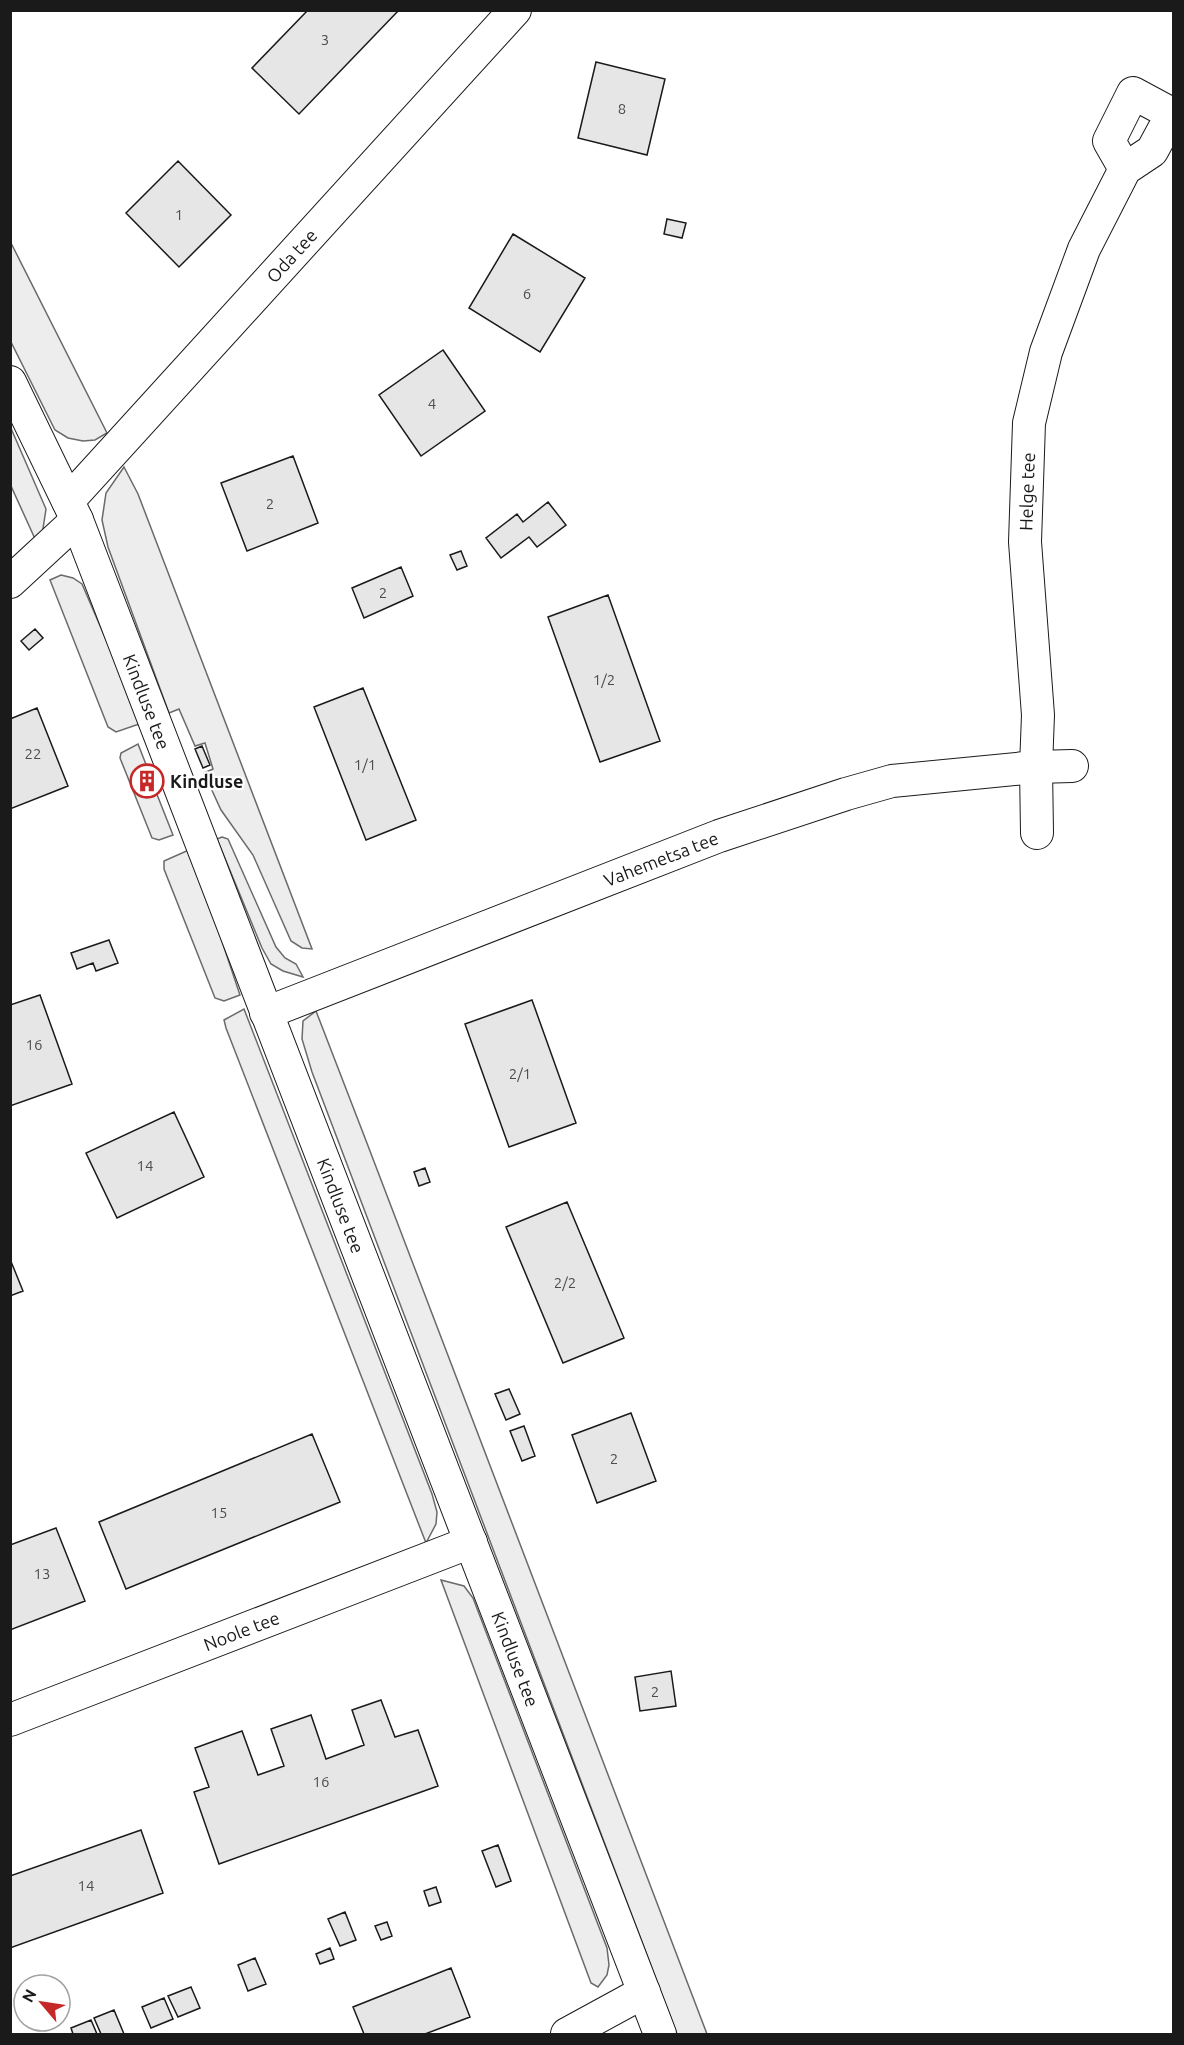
<svg xmlns="http://www.w3.org/2000/svg" width="1184" height="2045" viewBox="0 0 1184 2045" font-family="Ubuntu,sans-serif">
<rect width="100%" height="100%" fill="#fff"/>
<path fill="#ededed" stroke="#6a6a6a" stroke-width="1.5" d="M11 243 107 433 95 440 83 441 68 438 55 430 11 342Z
M10 426 46 509 42 535 36 541 11 486Z
M124 467 138 494 312 949 302 948 291 941 253 855 221 810 204 773 213 769 205 743 195 746 179 709 169 713 108 547 102 520 106 493Z
M61 575 73 578 82 584 142 723 116 732 108 727 50 580Z
M138 744 147 767 138 771 146 793 156 792 173 835 159 840 152 838 120 758 121 753Z
M222 837 228 839 276 947 285 958 296 964 303 977 283 971 271 964 262 948 217 839Z
M191 849 240 995 224 1001 215 998 164 869V861Z
M244 1009 432 1494 437 1512 436 1524 426 1543 226 1028 224 1020Z
M316 1011 365 1138 707 2034H677L312 1072 302 1039 303 1021Z
M441 1580 464 1586 473 1598 607 1948 609 1965 607 1975 598 1987 591 1983Z"/>
<path fill="#e6e6e6" stroke="#1a1a1a" stroke-width="1.5" d="M308 10H399L299 114 252 68Z
M596 62 665 79 647 155 578 138Z
M178 161 231 215 179 267 126 213Z
M667 219 686 223 682 238 664 234Z
M513 234 585 278 540 352 469 308Z
M443 350 485 411 421 456 379 395Z
M293 456 318 523 247 551 221 483Z
M548 502 566 525 537 547 529 537 501 558 486 538 517 514 523 522Z
M461 551 467 566 457 570 450 555Z
M401 567 413 596 364 618 352 588Z
M608 595 660 741 600 762 548 617Z
M35 629 43 638 29 650 21 641Z
M363 688 416 820 366 840 314 707Z
M37 708 68 786 10 809V719Z
M202 746 210 765 203 768 195 749Z
M147 770 155 789 148 792 140 773Z
M109 940 118 963 96 971 93 963 77 969 71 953Z
M40 995 72 1084 10 1106V1005Z
M532 1000 576 1123 509 1147 465 1024Z
M174 1112 204 1177 117 1218 86 1153Z
M425 1168 430 1182 419 1186 414 1172Z
M567 1202 624 1338 563 1363 506 1227Z
M10 1259 23 1291 10 1296Z
M509 1389 520 1414 506 1420 495 1394Z
M631 1413 656 1481 597 1503 572 1435Z
M524 1426 535 1456 522 1461 510 1431Z
M312 1434 340 1502 126 1589 99 1522Z
M56 1528 85 1601 10 1630V1545Z
M671 1671 676 1706 640 1711 635 1677Z
M381 1700 395 1737 418 1730 438 1786 219 1864 194 1792 209 1787 195 1748 242 1731 258 1775 284 1766 271 1729 311 1715 326 1759 364 1745 352 1710Z
M141 1830 163 1893 10 1948V1876Z
M498 1845 511 1881 496 1887 482 1851Z
M436 1887 441 1902 429 1906 424 1891Z
M345 1912 356 1940 340 1946 328 1919Z
M387 1922 392 1936 381 1940 375 1926Z
M330 1948 334 1959 320 1964 316 1954Z
M255 1958 266 1984 248 1991 238 1965Z
M451 1968 470 2017 425 2034H364L353 2007Z
M191 1987 200 2008 178 2017 168 1996Z
M164 1998 173 2019 151 2028 142 2007Z
M114 2010 124 2034H101L94 2018Z
M91 2020 97 2034H73L71 2028Z"/>
<g fill="none" stroke-linecap="round" stroke-linejoin="round">
<g stroke="#1a1a1a" stroke-width="34">
<g id="street">
<path id="s1" d="M10 382 77 520 660 2034"/>
<path id="s2" d="M68 501 515 10"/>
<path d="M10 582 77 520"/>
<path id="s3" d="M1037 833 1036 767 1038 715 1025 542 1029 423 1046 352 1084 249 1125 169 1152 151 1172 114 1133 93 1109 141 1125 169"/>
<path id="s4" d="M266 1013 719 836 846 794 892 781 1036 767 1072 766"/>
<path id="s5" d="M10 1720 471 1542"/>
<path d="M567 2034 644 1992"/>
</g>
</g>
<use href="#street" stroke="#fff" stroke-width="32"/>
</g>
<defs>
<g id="building-ring" transform="scale(1.725)"><circle r="9.5" fill="#fff" stroke="#c62828" stroke-width="1.5"/><path d="M-4-6H4V6H1V3H-1V6H-4ZM-2.5-4.3h1.7v1.8h-1.7ZM.8-4.3h1.7v1.8H.8ZM-2.5-1h1.7V.8h-1.7ZM.8-1h1.7V.8H.8Z" fill="#c62828"/></g>
</defs>
<g fill-rule="evenodd">
<use href="#building-ring" x="147" y="781"/>
</g>
<g text-anchor="middle" dominant-baseline="central" stroke-width="4.5" stroke-linejoin="round" paint-order="stroke">
<g font-size="15" fill="#4d4d4d">
<text x="325" y="39">3</text>
<text x="622" y="108">8</text>
<text x="179" y="214">1</text>
<text x="527" y="293">6</text>
<text x="432" y="403">4</text>
<text x="270" y="503">2</text>
<text x="383" y="592">2</text>
<text x="604" y="679">1/2</text>
<text x="33" y="753">22</text>
<text x="365" y="764">1/1</text>
<text x="34" y="1044">16</text>
<text x="520" y="1073">2/1</text>
<text x="145" y="1165">14</text>
<text x="565" y="1282">2/2</text>
<text x="614" y="1458">2</text>
<text x="219" y="1512">15</text>
<text x="42" y="1573">13</text>
<text x="655" y="1691">2</text>
<text x="321" y="1781">16</text>
<text x="86" y="1885">14</text>
</g>
<g font-size="18" fill="#1a1a1a" stroke="#fff">
<text stroke="none"><textPath href="#s2" startOffset="332">Oda tee</textPath></text>
<text stroke="none"><textPath href="#s3" startOffset="342">Helge tee</textPath></text>
<text stroke="none"><textPath href="#s1" startOffset="348">Kindluse tee</textPath></text>
<text stroke="none"><textPath href="#s4" startOffset="424">Vahemetsa tee</textPath></text>
<text stroke="none"><textPath href="#s1" startOffset="888">Kindluse tee</textPath></text>
<text stroke="none"><textPath href="#s5" startOffset="248">Noole tee</textPath></text>
<text stroke="none"><textPath href="#s1" startOffset="1374">Kindluse tee</textPath></text>
</g>
<g font-size="18" font-weight="bold" fill="#1a1a1a" stroke="#fff" text-anchor="start">
<text x="170" y="781">Kindluse</text>
</g>
</g>
<rect width="1184" height="2045" fill="none" stroke="#1a1a1a" stroke-width="24"/>
<g transform="translate(42 2003) rotate(299)"><circle r="28" fill="#ffffff" stroke="#a3a3a3" stroke-width="1.5"/>
<path d="M0-4.5L10 22L0 15L-10 22Z" fill="#c62828"/>
<text y="-9" font-size="16" font-weight="bold" text-anchor="middle" fill="#1a1a1a">N</text>
</g>
</svg>
